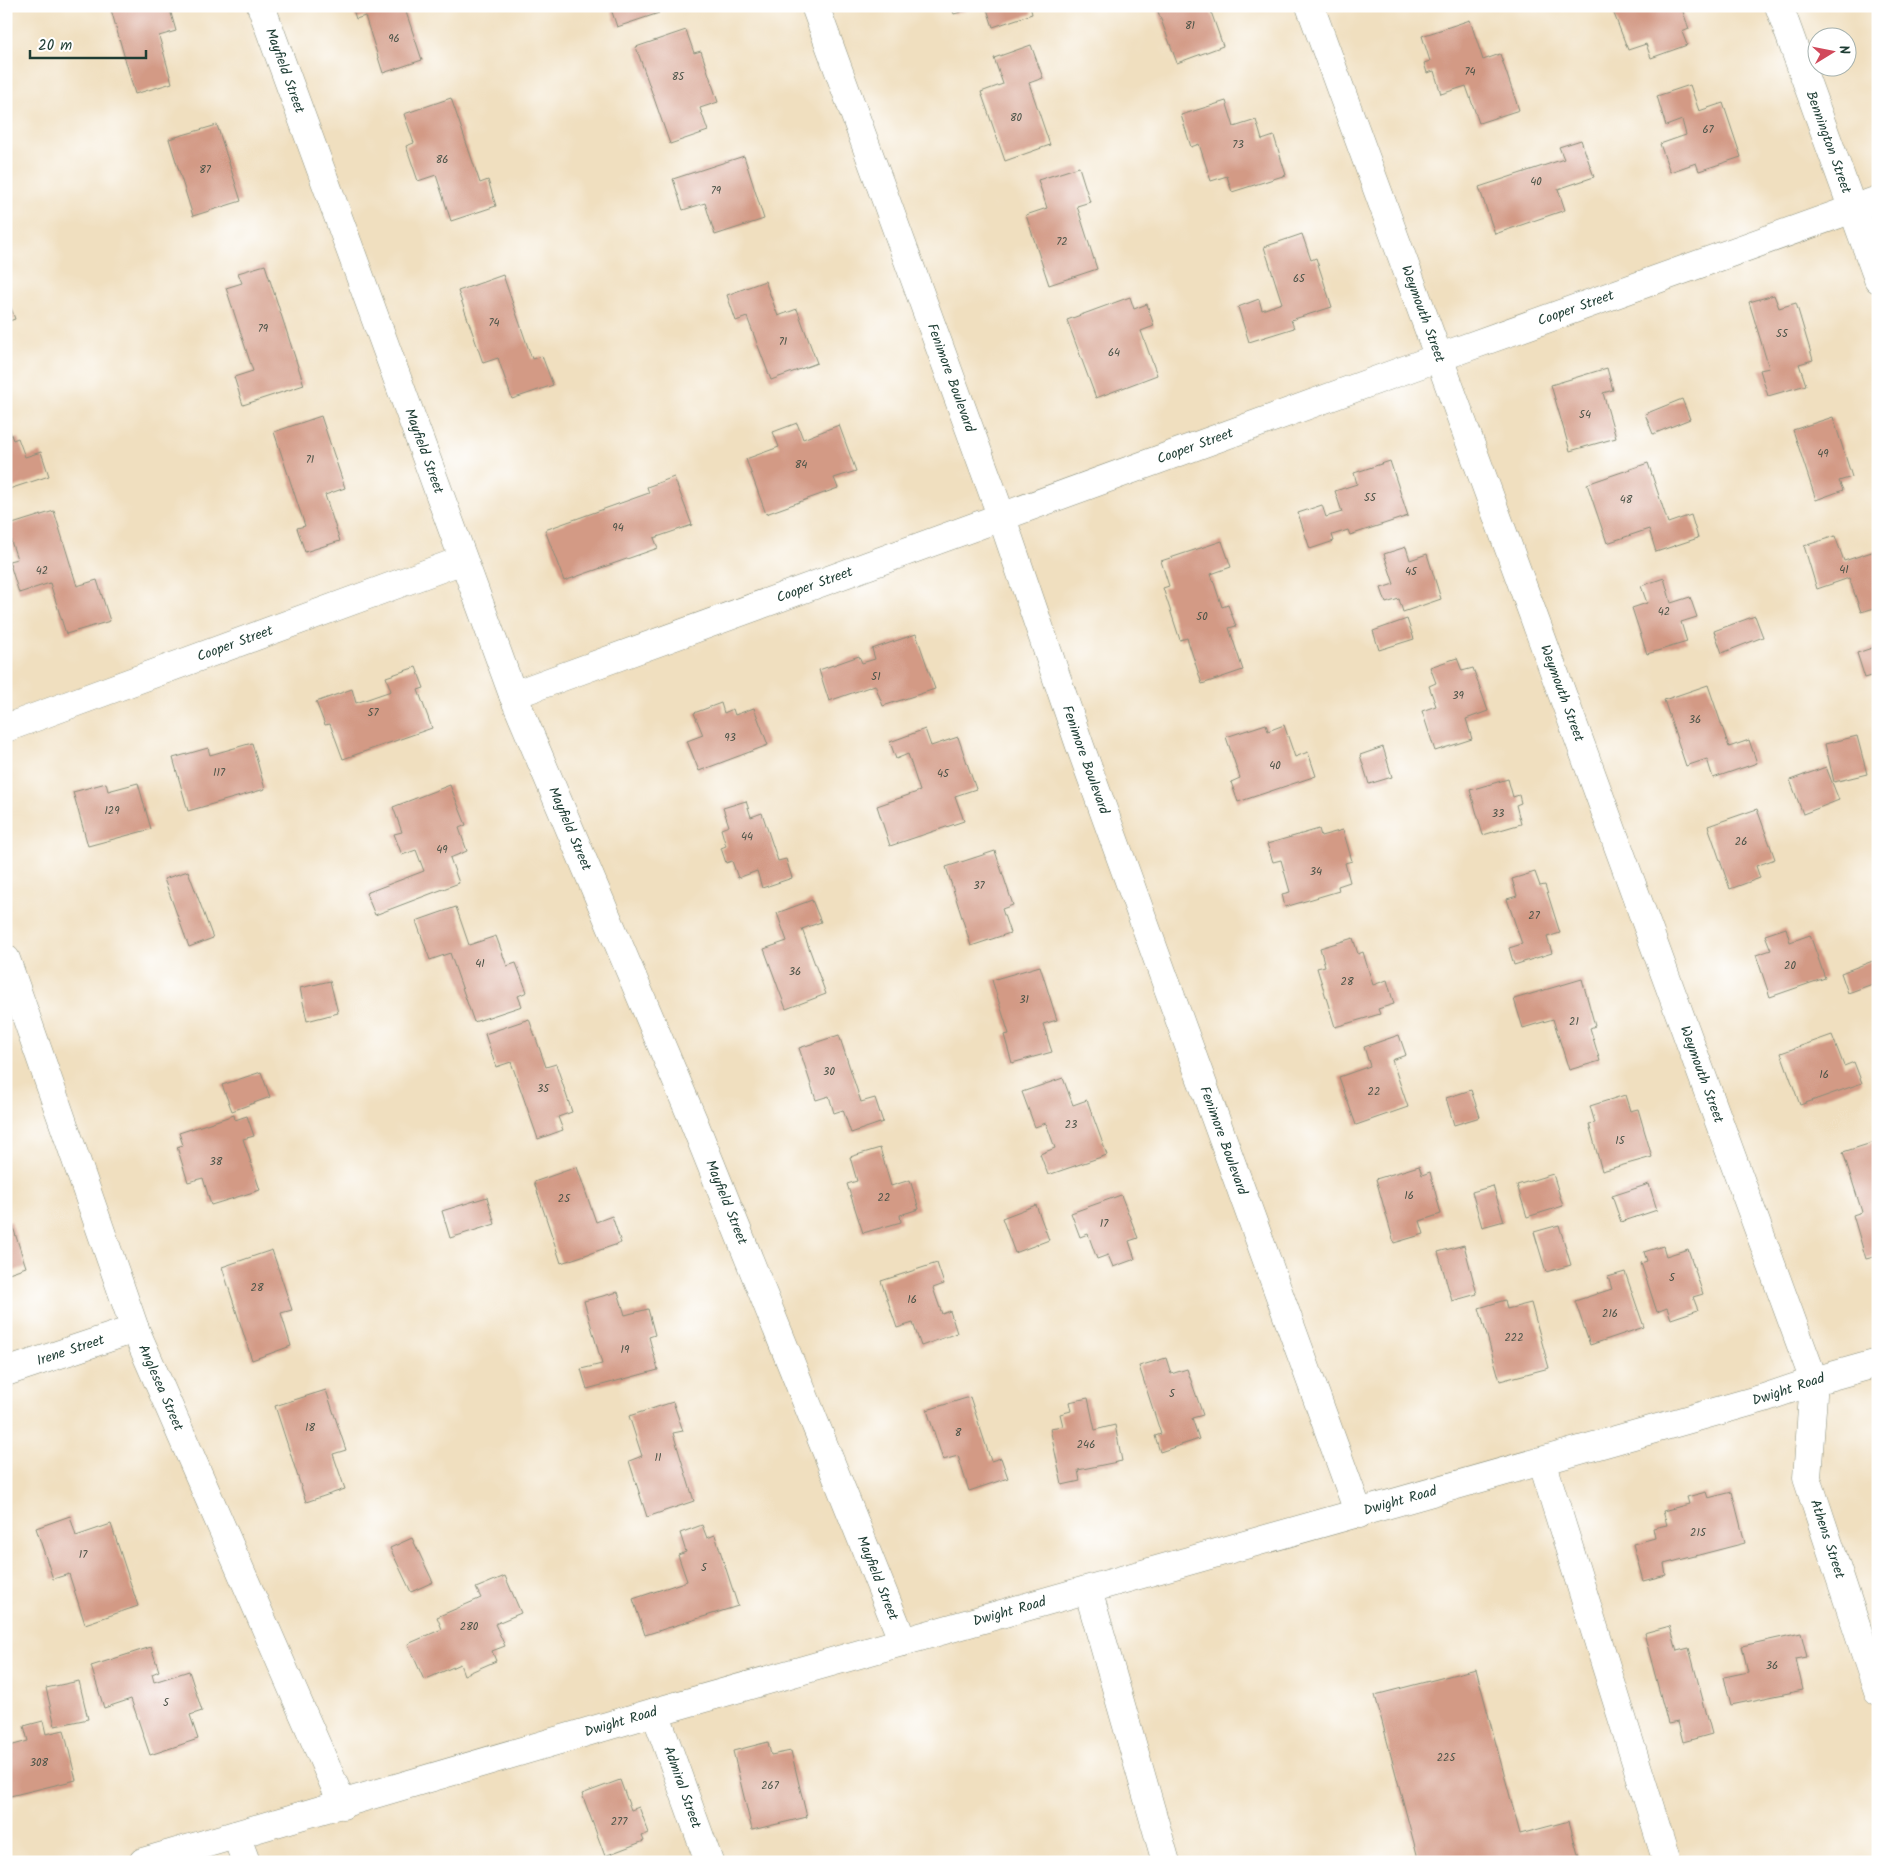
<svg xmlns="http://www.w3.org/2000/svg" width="1884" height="1868" viewBox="0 0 1884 1868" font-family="Kalam,sans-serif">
<rect width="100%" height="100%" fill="#fff"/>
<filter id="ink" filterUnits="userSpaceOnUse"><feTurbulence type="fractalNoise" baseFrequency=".02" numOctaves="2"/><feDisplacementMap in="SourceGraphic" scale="10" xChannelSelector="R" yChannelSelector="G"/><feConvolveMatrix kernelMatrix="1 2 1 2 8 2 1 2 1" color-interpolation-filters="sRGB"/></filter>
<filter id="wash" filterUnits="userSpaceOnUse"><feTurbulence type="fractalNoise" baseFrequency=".0096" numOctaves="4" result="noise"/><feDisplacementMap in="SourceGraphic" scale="20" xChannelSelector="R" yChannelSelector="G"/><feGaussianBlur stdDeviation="1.12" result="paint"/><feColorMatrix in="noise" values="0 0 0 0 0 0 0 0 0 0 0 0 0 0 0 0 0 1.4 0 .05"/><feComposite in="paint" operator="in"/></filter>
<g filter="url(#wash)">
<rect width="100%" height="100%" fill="#f0dfbf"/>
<g id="blocks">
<path fill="#d39a85" d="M110 6H169L176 31 159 36 172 83 135 94Z
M352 6H404L422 60 383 73 365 16 356 19Z
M610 6H656L659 13 617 27Z
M951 6H977V7L954 14Z
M986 6H1030L1032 14 993 27Z
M1156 6H1209L1223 46 1177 63Z
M1611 6H1681L1689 29 1682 32 1687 45 1651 58 1646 44 1628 50Z
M1470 20 1483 60 1500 54 1519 110 1479 123 1466 86 1441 94 1434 71 1427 73 1424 63 1430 61 1422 36Z
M686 30 694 53 701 51 718 102 700 108 708 131 670 144 636 47Z
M1031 45 1043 78 1029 83 1050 145 1005 161 981 92 1003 84 994 58Z
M1690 85 1699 111 1723 103 1741 157 1699 171 1696 163 1670 172 1660 144 1686 135 1682 120 1666 126 1657 96Z
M451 98 480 183 488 180 496 206 451 221 436 175 418 181 406 146 414 143 404 114Z
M1226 101 1234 127 1256 120 1262 140 1274 136 1286 175 1232 192 1227 176 1211 181 1199 144 1191 147 1181 115Z
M217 125 241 201 193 216 169 139Z
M1581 140 1594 177 1558 189 1565 210 1495 234 1479 187 1564 159 1559 147Z
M744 156 764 219 715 235 705 203 683 210 673 179Z
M1079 167 1090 202 1077 206 1097 269 1049 285 1026 215 1047 208 1038 180Z
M1302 234 1311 260 1316 258 1332 307 1291 320 1294 328 1249 342 1238 307 1259 299 1262 310 1282 303 1264 247Z
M265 265 304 385 243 405 234 377 253 371 226 288 242 283 238 273Z
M503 275 532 359 542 356 553 385 512 399 498 358 483 363 458 291Z
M765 281 778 316 797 309 817 363 771 380 747 317 736 321 727 295Z
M6 294 15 319 6 322Z
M1774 295 1779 308 1796 303 1813 360 1799 364 1806 385 1768 396 1760 370 1769 368 1749 302Z
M1130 297 1134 309 1147 304 1154 326 1141 331 1157 375 1096 398 1067 320Z
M1607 368 1613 390 1603 393 1616 438 1570 451 1551 385Z
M1682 399 1690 419 1653 434 1645 414Z
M321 416 345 488 325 495 340 541 305 552 297 528 305 526 274 432Z
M1833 417 1852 477 1839 481 1843 490 1816 500 1793 430Z
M6 421 13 440 18 438 25 457 41 452 49 476 6 490Z
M797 423 803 439 839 425 856 471 834 478 838 488 766 514 746 459 779 447 773 432Z
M1390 461 1408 516 1350 535 1348 530 1332 535 1334 541 1310 549 1298 513 1322 505 1326 517 1342 512 1335 491 1357 484 1354 473Z
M1648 463 1668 523 1691 515 1698 538 1656 552 1649 529 1607 543 1587 484Z
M674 477 692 525 654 538 658 548 564 581 545 530 649 493 647 487Z
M54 511 77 586 97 580 110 621 66 634 50 583 19 593 9 561 17 559 6 526Z
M1835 536 1844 561 1878 550V607L1861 612 1849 578 1817 589 1804 546Z
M1222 541 1231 567 1211 574 1222 607 1228 605 1236 626 1229 628 1243 670 1202 684 1187 638 1180 640 1163 588 1169 586 1161 561Z
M1406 547 1410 560 1427 554 1441 599 1403 612 1399 599 1386 603 1381 588 1394 584 1384 554Z
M1664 578 1671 603 1690 597 1697 617 1681 622 1687 642 1647 654 1632 608 1647 603 1641 586Z
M1755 616 1763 637 1722 653 1714 631Z
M1407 619 1414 639 1379 650 1373 631Z
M916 634 935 689 883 706 875 685 829 701 819 670 859 656 862 663 875 659 872 649Z
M1878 646V674L1865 678 1857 653Z
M1457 658 1462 671 1473 668 1488 711 1466 719 1472 739 1435 751 1422 711 1436 706 1429 686 1436 683 1430 667Z
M416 667 424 688 418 690 432 728 343 759 330 724 325 725 316 702 352 689 356 703 391 691 386 677Z
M1708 685 1729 747 1749 740 1757 763 1713 778 1707 759 1686 766 1664 700Z
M721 703 724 713 733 709 735 715 754 708 768 745 699 771 687 741 703 735 694 713Z
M1266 724 1268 731 1284 725 1295 757 1308 752 1316 776 1238 802 1231 782 1240 778 1226 737Z
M925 729 931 746 958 737 976 789 955 796 964 821 890 846 877 806 920 791 908 754 896 759 890 742Z
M1857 736 1867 774 1834 782 1825 744Z
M252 743 265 789 188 811 173 758 208 748 210 755Z
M1383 747 1392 777 1369 784 1360 755Z
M1826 767 1839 800 1803 814 1790 780Z
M1508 779 1513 797 1519 795 1521 803 1516 805 1521 824 1483 835 1470 790Z
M106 783 108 791 138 783 151 829 88 846 73 792Z
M450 785 466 825 459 828 467 851 450 858 459 883 375 915 366 893 424 871 416 850 402 855 394 834 402 832 393 807Z
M746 801 751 817 762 813 778 861 786 859 792 878 762 888 757 871 738 878 732 861 726 863 721 848 726 846 721 829 729 826 723 808Z
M1757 809 1775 859 1756 866 1760 878 1730 889 1708 826Z
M1319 829 1321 836 1343 830 1352 861 1345 863 1350 882 1338 886 1339 891 1285 907 1282 894 1290 892 1281 860 1273 862 1267 844Z
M995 851 1013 905 1002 909 1010 933 971 946 946 867Z
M188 871 213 938 189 947 164 879Z
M1535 872 1540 886 1545 885 1560 933 1547 937 1552 953 1514 965 1509 948 1522 944 1507 899 1517 896 1512 879Z
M812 900 821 922 802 929 826 994 786 1009 764 949 787 941 777 913Z
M456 907 469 945 496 936 507 966 516 963 527 992 518 996 522 1006 474 1022 450 953 430 960 416 921Z
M1786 928 1790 942 1810 935 1825 978 1770 997 1756 955 1771 950 1765 935Z
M1353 938 1358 954 1363 952 1373 985 1387 980 1394 1004 1378 1009 1380 1014 1335 1027 1317 968 1325 966 1320 948Z
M1878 959V982L1848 993 1841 973Z
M1040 966 1057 1020 1043 1024 1052 1052 1012 1063 1004 1035 1009 1034 992 980Z
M1582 979 1595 1026 1590 1028 1600 1061 1569 1070 1553 1019 1523 1028 1514 999Z
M330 981 338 1013 307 1021 300 988Z
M529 1019 546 1067 556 1064 572 1112 558 1117 563 1130 538 1139 511 1062 496 1067 485 1034Z
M839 1035 861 1102 875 1098 883 1122 851 1133 843 1110 834 1113 829 1096 816 1100 799 1048Z
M1399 1035 1406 1055 1392 1060 1408 1107 1356 1125 1339 1077 1370 1066 1364 1047Z
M1832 1035 1844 1066 1854 1062 1862 1083 1800 1105 1781 1053Z
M261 1072 270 1097 232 1111 222 1085Z
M1063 1078 1073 1105 1087 1100 1107 1155 1048 1175 1040 1154 1055 1148 1046 1123 1035 1127 1022 1092Z
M1471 1090 1480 1117 1454 1125 1446 1098Z
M1625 1095 1630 1111 1638 1109 1652 1157 1602 1171 1589 1124 1595 1123 1590 1106Z
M234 1115 235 1120 247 1116 254 1136 243 1139 260 1190 211 1205 203 1178 188 1182 177 1147 183 1145 179 1133Z
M1878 1141V1256L1866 1259 1853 1215 1862 1212 1843 1152Z
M880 1148 891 1186 910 1180 919 1209 900 1215 901 1222 863 1233 847 1184 857 1181 850 1157Z
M1419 1166 1422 1175 1430 1172 1441 1214 1420 1221 1424 1234 1394 1243 1376 1179Z
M577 1167 596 1222 612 1216 621 1243 561 1263 534 1182Z
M1553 1174 1563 1206 1527 1217 1517 1185Z
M1649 1184 1657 1210 1621 1222 1612 1196Z
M1493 1186 1504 1221 1482 1227 1472 1192Z
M1121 1195 1138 1238 1129 1241 1135 1259 1113 1267 1108 1255 1097 1259 1088 1234 1080 1237 1071 1213Z
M487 1197 495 1224 450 1238 442 1211Z
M1036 1205 1049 1240 1015 1253 1002 1218Z
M11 1221 26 1267 6 1274V1222Z
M1559 1225 1571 1265 1546 1272 1534 1232Z
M1464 1245 1477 1294 1452 1301 1438 1252Z
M1663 1246 1666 1256 1688 1249 1703 1294 1693 1297 1698 1310 1671 1319 1667 1308 1657 1312 1641 1263 1647 1261 1644 1252Z
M272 1250 292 1310 281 1313 291 1346 252 1360 222 1267Z
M937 1263 944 1284 933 1288 942 1314 950 1311 957 1333 921 1346 913 1323 897 1328 881 1281Z
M1625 1272 1644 1327 1590 1345 1575 1301 1612 1289 1608 1277Z
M618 1292 625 1315 648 1309 655 1335 649 1337 658 1370 587 1389 581 1369 602 1364 584 1301Z
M1505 1300 1507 1309 1531 1303 1549 1368 1500 1381 1479 1308Z
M1166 1358 1171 1374 1187 1369 1203 1415 1192 1418 1199 1439 1160 1452 1155 1436 1161 1434 1139 1366Z
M326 1390 346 1450 333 1454 345 1489 306 1502 275 1406Z
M970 1397 991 1461 1001 1458 1008 1478 969 1491 958 1456 943 1460 927 1410Z
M1088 1398 1095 1430 1115 1425 1122 1461 1078 1470 1080 1481 1062 1485 1050 1428 1063 1426 1060 1414 1071 1411 1069 1402Z
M673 1402 683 1431 673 1433 694 1501 647 1517 629 1461 642 1456 629 1416Z
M1706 1492 1708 1498 1732 1492 1745 1543 1664 1564 1666 1575 1643 1581 1633 1544 1655 1538 1653 1528 1667 1525 1663 1511 1689 1504 1687 1497Z
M70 1516 76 1536 111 1524 138 1606 85 1624 69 1574 53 1579 36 1528Z
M702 1525 707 1538 715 1535 738 1606 645 1635 633 1599 687 1581 678 1555 686 1552 680 1533Z
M412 1538 433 1582 411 1592 390 1548Z
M505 1576 521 1613 495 1624 505 1646 492 1651 496 1661 464 1675 460 1664 424 1680 408 1644 442 1629 437 1617 481 1598 476 1588Z
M1670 1626 1677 1651 1689 1648 1712 1734 1683 1742 1678 1722 1668 1724 1644 1633Z
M1801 1633 1807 1657 1796 1659 1803 1690 1731 1705 1724 1677 1748 1672 1742 1646Z
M151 1647 159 1671 152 1674 154 1682 189 1671 202 1711 190 1715 198 1739 150 1755 131 1699 104 1708 91 1666Z
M1476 1669 1520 1834 1569 1821 1580 1862H1419L1375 1695Z
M79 1681 88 1719 55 1726 46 1688Z
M43 1721 46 1734 64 1730 76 1780 6 1797V1747L28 1741 24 1726Z
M768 1742 771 1755 791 1751 807 1817 752 1830 733 1751Z
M620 1780 631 1810 639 1807 649 1833 642 1836 644 1841 605 1856 582 1794Z"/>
</g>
</g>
<g filter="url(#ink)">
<use href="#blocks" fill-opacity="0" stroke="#888e7a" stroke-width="1"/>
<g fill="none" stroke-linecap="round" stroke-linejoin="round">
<g stroke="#888e7a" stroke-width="29">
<g id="minor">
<path id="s1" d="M261 6 513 695 693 1120 903 1642"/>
<path id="s2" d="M815 6 1002 518 1080 746 1359 1514"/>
<path id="s3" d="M1310 6 1814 1381 1807 1478 1878 1692"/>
<path id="s4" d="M1779 6 1878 279"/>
<path id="s5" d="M513 695 1440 357 1878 200"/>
<path id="s6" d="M6 728 463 560"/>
<path id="s7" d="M6 959 135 1329 343 1805"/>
<path id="s8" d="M6 1372 135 1329"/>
<path d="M1542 1461 1667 1862"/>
<path d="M1088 1590 1166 1862"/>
<path id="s9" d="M655 1712 709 1862"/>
<path d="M236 1835 246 1862"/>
</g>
</g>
<g stroke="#888e7a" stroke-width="29">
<g id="major">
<path id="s10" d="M143 1862 655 1712 1764 1398 1814 1381 1878 1363"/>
</g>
</g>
<use href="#minor" stroke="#fff" stroke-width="28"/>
<use href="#major" stroke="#fff" stroke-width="28"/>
</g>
</g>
<g text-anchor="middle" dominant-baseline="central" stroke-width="5" stroke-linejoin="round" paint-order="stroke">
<g font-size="11" fill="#4c5448">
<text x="1190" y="26">81</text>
<text x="394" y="39">96</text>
<text x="1470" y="72">74</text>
<text x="678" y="77">85</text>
<text x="1016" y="118">80</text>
<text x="1708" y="130">67</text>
<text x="1238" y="145">73</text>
<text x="442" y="160">86</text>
<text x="205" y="170">87</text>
<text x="1536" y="182">40</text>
<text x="716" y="191">79</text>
<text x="1062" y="242">72</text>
<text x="1299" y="279">65</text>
<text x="494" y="323">74</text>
<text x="263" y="329">79</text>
<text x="1782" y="334">55</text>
<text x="783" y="342">71</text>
<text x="1114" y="353">64</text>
<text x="1585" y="415">54</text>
<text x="1823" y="454">49</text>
<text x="310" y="460">71</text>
<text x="801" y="465">84</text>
<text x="1370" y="498">55</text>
<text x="1626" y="500">48</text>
<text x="618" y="528">94</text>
<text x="1844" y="570">41</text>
<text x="42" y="571">42</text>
<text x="1411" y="572">45</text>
<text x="1664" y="612">42</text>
<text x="1202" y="617">50</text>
<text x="876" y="677">51</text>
<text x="1458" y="696">39</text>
<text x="373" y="713">57</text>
<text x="1695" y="720">36</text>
<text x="730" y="738">93</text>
<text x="1275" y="766">40</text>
<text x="219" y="773">117</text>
<text x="943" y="774">45</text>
<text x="112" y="811">129</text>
<text x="1498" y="814">33</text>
<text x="747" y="837">44</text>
<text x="1741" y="842">26</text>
<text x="442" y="850">49</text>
<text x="1316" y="872">34</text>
<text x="979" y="886">37</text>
<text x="1534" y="916">27</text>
<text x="480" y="964">41</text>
<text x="1790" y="966">20</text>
<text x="795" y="972">36</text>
<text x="1347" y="982">28</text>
<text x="1024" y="1000">31</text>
<text x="1574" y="1022">21</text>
<text x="829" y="1072">30</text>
<text x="1824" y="1075">16</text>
<text x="543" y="1089">35</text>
<text x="1374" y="1092">22</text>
<text x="1071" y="1125">23</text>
<text x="1620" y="1141">15</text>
<text x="216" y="1162">38</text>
<text x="1409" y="1196">16</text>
<text x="884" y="1198">22</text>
<text x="564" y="1199">25</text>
<text x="1104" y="1224">17</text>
<text x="1672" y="1278">5</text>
<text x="257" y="1288">28</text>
<text x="912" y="1300">16</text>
<text x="1610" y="1314">216</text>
<text x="1514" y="1338">222</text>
<text x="625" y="1350">19</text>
<text x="1172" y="1394">5</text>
<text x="310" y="1428">18</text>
<text x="958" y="1433">8</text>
<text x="1086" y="1445">246</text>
<text x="658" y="1458">11</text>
<text x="1698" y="1533">215</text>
<text x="83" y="1555">17</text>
<text x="704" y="1568">5</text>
<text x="469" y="1627">280</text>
<text x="1772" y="1666">36</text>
<text x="166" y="1703">5</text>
<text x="1446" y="1758">225</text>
<text x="39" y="1763">308</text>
<text x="770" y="1786">267</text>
<text x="619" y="1822">277</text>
</g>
<g font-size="14" fill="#1f3d34" stroke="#fff">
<text stroke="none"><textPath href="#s1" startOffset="69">Mayfield Street</textPath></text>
<text stroke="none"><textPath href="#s4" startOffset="145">Bennington Street</textPath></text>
<text stroke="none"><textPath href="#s5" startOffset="1131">Cooper Street</textPath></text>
<text stroke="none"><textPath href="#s3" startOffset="328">Weymouth Street</textPath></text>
<text stroke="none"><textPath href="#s2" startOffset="396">Fenimore Boulevard</textPath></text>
<text stroke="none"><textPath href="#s5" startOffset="726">Cooper Street</textPath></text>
<text stroke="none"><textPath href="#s1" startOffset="474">Mayfield Street</textPath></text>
<text stroke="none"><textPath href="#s5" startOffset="321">Cooper Street</textPath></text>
<text stroke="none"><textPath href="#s6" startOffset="244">Cooper Street</textPath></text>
<text stroke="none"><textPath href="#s3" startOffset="732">Weymouth Street</textPath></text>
<text stroke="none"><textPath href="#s2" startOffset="801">Fenimore Boulevard</textPath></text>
<text stroke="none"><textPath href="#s1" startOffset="879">Mayfield Street</textPath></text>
<text stroke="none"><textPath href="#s3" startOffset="1138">Weymouth Street</textPath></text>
<text stroke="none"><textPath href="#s2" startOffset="1206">Fenimore Boulevard</textPath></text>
<text stroke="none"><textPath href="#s1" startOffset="1284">Mayfield Street</textPath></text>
<text stroke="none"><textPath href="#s8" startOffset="68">Irene Street</textPath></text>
<text stroke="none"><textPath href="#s7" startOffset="456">Anglesea Street</textPath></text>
<text stroke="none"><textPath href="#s10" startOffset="1712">Dwight Road</textPath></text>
<text stroke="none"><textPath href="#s10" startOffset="1308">Dwight Road</textPath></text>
<text stroke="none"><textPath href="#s3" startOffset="1626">Athens Street</textPath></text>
<text stroke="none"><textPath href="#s1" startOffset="1689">Mayfield Street</textPath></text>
<text stroke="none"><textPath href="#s10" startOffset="902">Dwight Road</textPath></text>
<text stroke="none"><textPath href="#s10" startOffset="498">Dwight Road</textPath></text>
<text stroke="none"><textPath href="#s9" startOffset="80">Admiral Street</textPath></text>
</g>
</g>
<rect width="1884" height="1868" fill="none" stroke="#fff" stroke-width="25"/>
<g transform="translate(1832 52) rotate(80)"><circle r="24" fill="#ffffff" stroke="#a5b1ae"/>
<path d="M0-4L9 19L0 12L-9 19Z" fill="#d1495b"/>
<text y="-8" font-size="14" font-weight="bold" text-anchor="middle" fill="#1f3d34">N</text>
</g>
<path d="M30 50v8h116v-8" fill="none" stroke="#1f3d34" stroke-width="2.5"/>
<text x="38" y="50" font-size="15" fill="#1f3d34" stroke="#ffffff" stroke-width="4" paint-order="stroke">20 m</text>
</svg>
